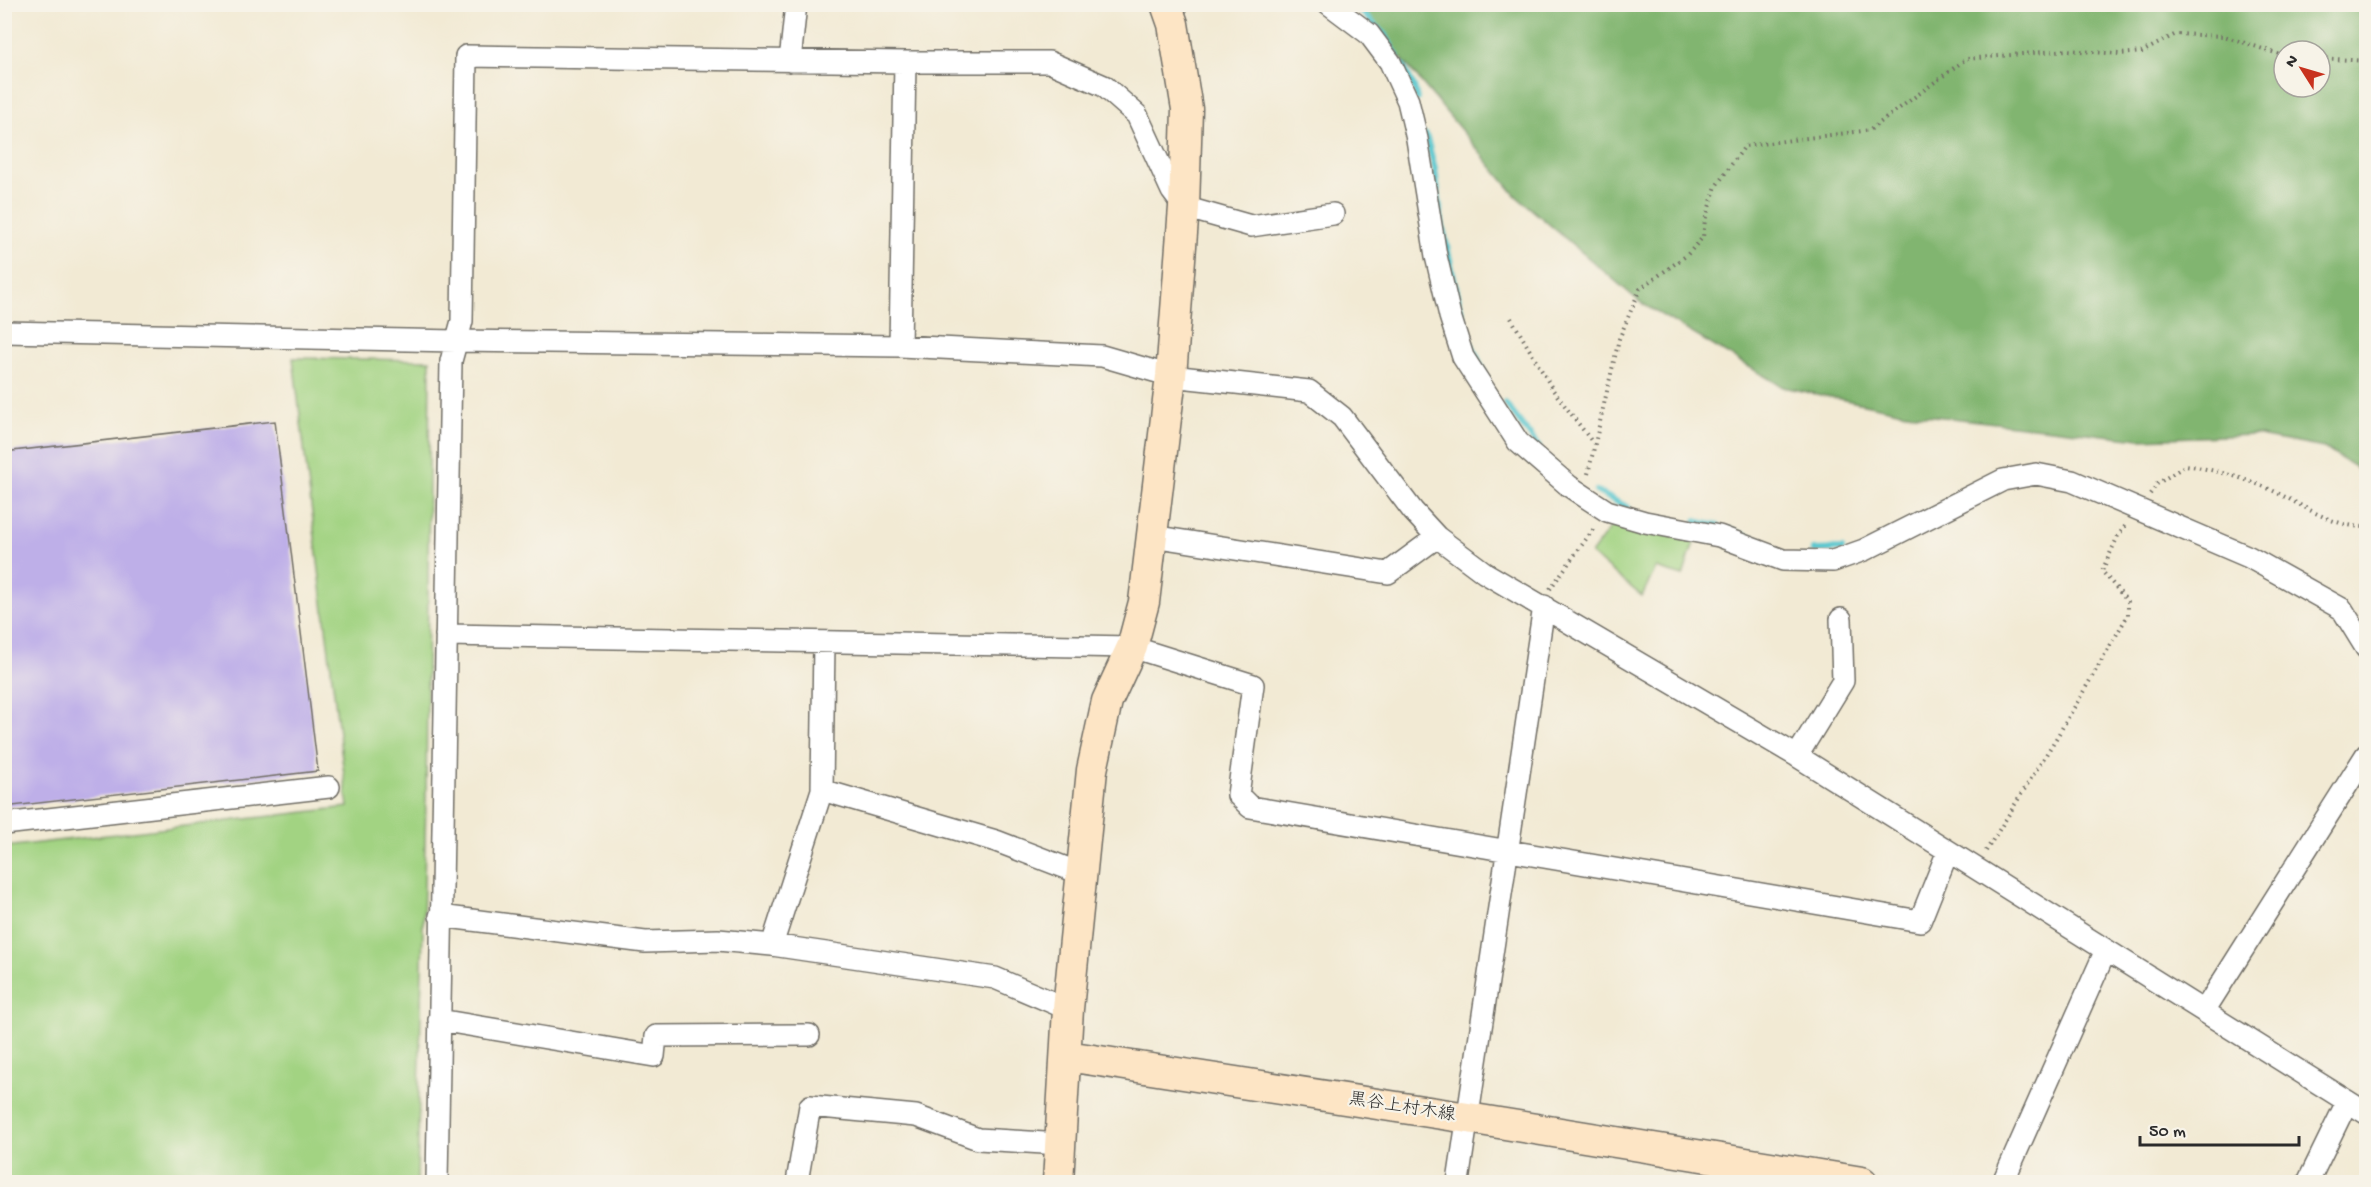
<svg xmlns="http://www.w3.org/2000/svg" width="2371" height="1187" viewBox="0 0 2371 1187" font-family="'Gochi Hand','Klee One',sans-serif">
<rect width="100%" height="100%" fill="#f7f3e8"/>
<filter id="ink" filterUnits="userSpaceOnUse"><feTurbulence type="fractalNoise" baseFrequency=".0167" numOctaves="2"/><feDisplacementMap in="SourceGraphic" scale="12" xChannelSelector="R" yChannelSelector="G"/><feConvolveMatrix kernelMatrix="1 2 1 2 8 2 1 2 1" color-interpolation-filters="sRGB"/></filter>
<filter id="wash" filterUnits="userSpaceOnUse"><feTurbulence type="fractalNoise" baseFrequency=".008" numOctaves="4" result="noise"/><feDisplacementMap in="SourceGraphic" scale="24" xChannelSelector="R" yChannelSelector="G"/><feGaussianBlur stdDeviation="1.35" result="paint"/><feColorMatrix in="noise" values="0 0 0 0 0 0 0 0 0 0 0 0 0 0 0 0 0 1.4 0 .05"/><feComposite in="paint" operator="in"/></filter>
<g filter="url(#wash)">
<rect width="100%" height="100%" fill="#f2ead4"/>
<path fill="#a2d382" stroke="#667f56" stroke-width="1.5" d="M293 358 430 360 426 798 417 1182H5V847L348 807Z
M1615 521 1694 542 1683 576 1656 568 1642 596 1591 554Z"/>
<path fill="#81b570" stroke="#56704e" stroke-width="1.5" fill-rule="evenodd" d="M1357 5H2366V474L2324 448 2254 435 2139 439 1907 413 1783 387 1641 303 1516 196ZM2284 51H2320V87H2284Z"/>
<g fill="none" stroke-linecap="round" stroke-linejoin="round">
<path stroke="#5ac7cf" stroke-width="6" d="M1354 4 1386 36 1397 56
M1402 65 1414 86 1417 99
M1426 135 1435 169 1442 224 1466 333 1484 372
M1505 403 1539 447
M2032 465 2041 463 2056 468
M1596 491 1627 507
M1695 521 1718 526
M1730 530 1757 540
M1813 550 1842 549"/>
</g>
<g id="blocks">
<path fill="#beafe8" d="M275 421 318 771 4 807V452Z"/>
</g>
</g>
<g filter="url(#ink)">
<use href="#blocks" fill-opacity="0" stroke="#716e66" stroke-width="1.5"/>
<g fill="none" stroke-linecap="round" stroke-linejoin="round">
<g stroke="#716e66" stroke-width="24">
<path id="street" d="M1329 4 1369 34 1390 62 1408 101 1417 139 1436 256 1450 316 1463 357 1518 442 1569 486 1584 496 1607 511 1645 522 1719 536 1783 560 1833 561 1864 550 2003 480 2036 474 2072 481 2249 557 2342 609 2366 648
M790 61 796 4
M4 332 456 341 900 346 1102 356 1171 376 1309 391 1342 417 1413 511 1437 537 1485 573 1797 756 2106 950
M900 346 905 62H1049L1104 86 1137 115 1172 191 1184 207 1251 226 1333 214
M1152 536 1388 573 1437 537
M446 635 1132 647 1253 685 1238 795 1250 807 1920 921 1948 851
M1797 756 1843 681 1841 619
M822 790 996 841 1082 874
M4 824 329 787
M440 916 645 942 718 940 772 945 995 978 1068 1009
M772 945 822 790 824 642
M2204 1011 2366 755
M439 1020 654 1056 656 1036 809 1035
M437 1182 451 361 462 321 466 56 905 62
M797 1182 810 1106 916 1116 978 1139 1061 1144
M1458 1182 1544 606
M2003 1182 2106 950 2366 1113
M2308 1182 2347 1102"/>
</g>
<g stroke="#716e66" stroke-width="33">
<path id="secondary" d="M1067 1056 1468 1118 1862 1182
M1058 1182 1068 1009 1092 770 1107 701 1132 647 1144 602 1171 376 1184 207 1187 109 1173 24 1166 4"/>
</g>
<path stroke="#716e66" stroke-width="4" stroke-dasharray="1.5 4.5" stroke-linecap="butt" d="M2320 58 2366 61
M1511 318 1553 390 1593 443
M1588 474 1619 339 1640 289 1687 255 1703 237 1705 220 1716 186 1745 146 1870 130 1966 59 2067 50 2120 54 2142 52 2176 34 2224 36 2284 56
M2150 494 2157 484 2186 465C2214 470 2241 477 2267 488 2299 502 2330 527 2366 527
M1550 589 1595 527
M1986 851 2057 737 2128 615V602L2102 571 2118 536 2125 526"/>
<use href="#street" stroke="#fff" stroke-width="21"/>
<use href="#secondary" stroke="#fde5c5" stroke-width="30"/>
</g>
</g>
<g text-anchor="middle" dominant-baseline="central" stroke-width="4.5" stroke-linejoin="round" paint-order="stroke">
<g font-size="18" fill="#2b2b2b" stroke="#f7f3e8">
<text transform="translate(1402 1108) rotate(9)">黒谷上村木線</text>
</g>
</g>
<rect width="2371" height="1187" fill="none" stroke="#f7f3e8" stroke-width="24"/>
<g transform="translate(2302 69) rotate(307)"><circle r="28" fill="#f7f3e8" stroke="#a5a39c" stroke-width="1.5"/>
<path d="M0-4.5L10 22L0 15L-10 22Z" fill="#c8321e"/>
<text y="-9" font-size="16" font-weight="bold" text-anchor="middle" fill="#2b2b2b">N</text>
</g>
<path d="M2140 1136v9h159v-9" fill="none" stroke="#2b2b2b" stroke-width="3"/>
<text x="2149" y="1136" font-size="18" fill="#2b2b2b" stroke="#f7f3e8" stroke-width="4.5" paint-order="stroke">50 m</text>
</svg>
